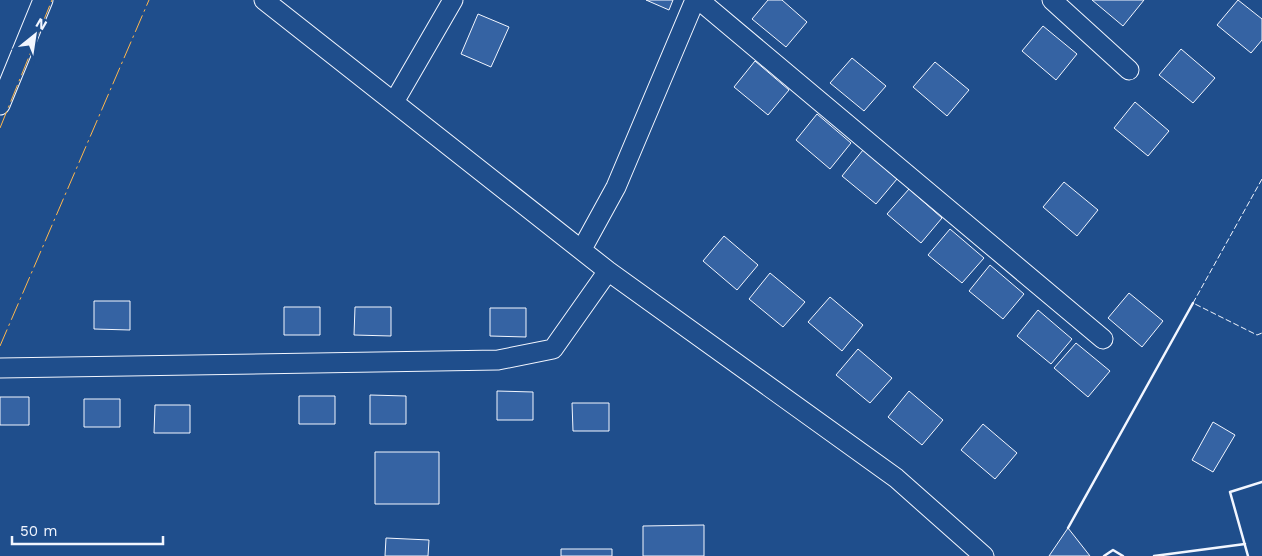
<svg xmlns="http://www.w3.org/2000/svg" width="1262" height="556" viewBox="0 0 1262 556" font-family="'Work Sans',sans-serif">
<rect width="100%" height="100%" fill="#1f4e8c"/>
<path fill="#3563a3" stroke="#f2f6ff" d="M646 0H673L669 10Z
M768 0H782L807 22 786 47 752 19Z
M1092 0H1144L1123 26Z
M1238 0 1262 19V40L1251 53 1217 25Z
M478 14 509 27 491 67 461 54Z
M1043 26 1077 54 1056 80 1022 51Z
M1181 49 1215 78 1193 103 1159 75Z
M852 58 886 86 864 111 830 83Z
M755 61 789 90 768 115 734 87Z
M935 62 969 90 947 116 913 87Z
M1135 102 1169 131 1148 156 1114 128Z
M817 114 851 143 830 169 796 140Z
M863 150 897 179 876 204 842 176Z
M1064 182 1098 210 1077 236 1043 207Z
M909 189 942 218 921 243 887 214Z
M950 229 984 258 962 283 928 255Z
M724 236 758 265 737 290 703 261Z
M990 265 1024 294 1003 319 969 291Z
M770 273 805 302 783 327 749 299Z
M1129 293 1163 321 1142 347 1108 318Z
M830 297 863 325 842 351 808 322Z
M94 301H130V330L94 329Z
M284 307H320V335H284Z
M355 307H391V336L354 335Z
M490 308H526V337L490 336Z
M1038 310 1072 339 1051 364 1017 336Z
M1076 343 1110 371 1088 397 1054 368Z
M858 349 892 378 870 403 836 375Z
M497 391 533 392V420H497Z
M909 391 943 420 922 445 888 417Z
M370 395 406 396V424H370Z
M299 396H335V424H299Z
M0 397H29V425H0Z
M84 399H120V427H84Z
M572 403H609V431H573Z
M155 405H190V433H154Z
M1213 422 1235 435 1213 472 1192 460Z
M983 424 1017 453 995 479 961 450Z
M375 452H439V504H375Z
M704 525V556H643V526Z
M1068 528 1090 556H1049Z
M386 538 429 540 428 556H385Z
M561 549H612V556H561Z"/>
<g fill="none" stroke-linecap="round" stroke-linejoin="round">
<g stroke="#f2f6ff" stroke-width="21">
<path id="street" d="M264 0 608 271 896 478 984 556
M699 0 1103 339
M1052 0 1129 70
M394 102 453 0
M0 105 43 0
M582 249 616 187 695 0
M0 368 498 360 553 349 608 271"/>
</g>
<use href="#street" stroke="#1f4e8c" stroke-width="19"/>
<path stroke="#f2f6ff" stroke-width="1" stroke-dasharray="6 2.5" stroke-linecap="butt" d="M1262 179 1193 303 1257 335 1262 333"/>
<path stroke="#f2f6ff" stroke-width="2.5" d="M1068 528 1193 303
M1104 556 1113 550 1123 556
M1154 556 1245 544
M1248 556 1230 492 1262 482"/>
<path stroke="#ffb74d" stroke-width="1" stroke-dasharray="18 4 2.5 4" stroke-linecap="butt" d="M0 128 52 0
M0 346 149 0"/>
</g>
<g transform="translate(35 35) rotate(30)" stroke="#1f4e8c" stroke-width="4" paint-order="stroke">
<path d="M0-4L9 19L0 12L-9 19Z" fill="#f2f6ff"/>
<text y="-8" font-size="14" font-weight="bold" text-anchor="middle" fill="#f2f6ff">N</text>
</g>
<path d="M12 536v8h151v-8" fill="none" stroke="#f2f6ff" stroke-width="2.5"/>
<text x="20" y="536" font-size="15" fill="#f2f6ff" stroke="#1f4e8c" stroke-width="4" paint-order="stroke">50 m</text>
</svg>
